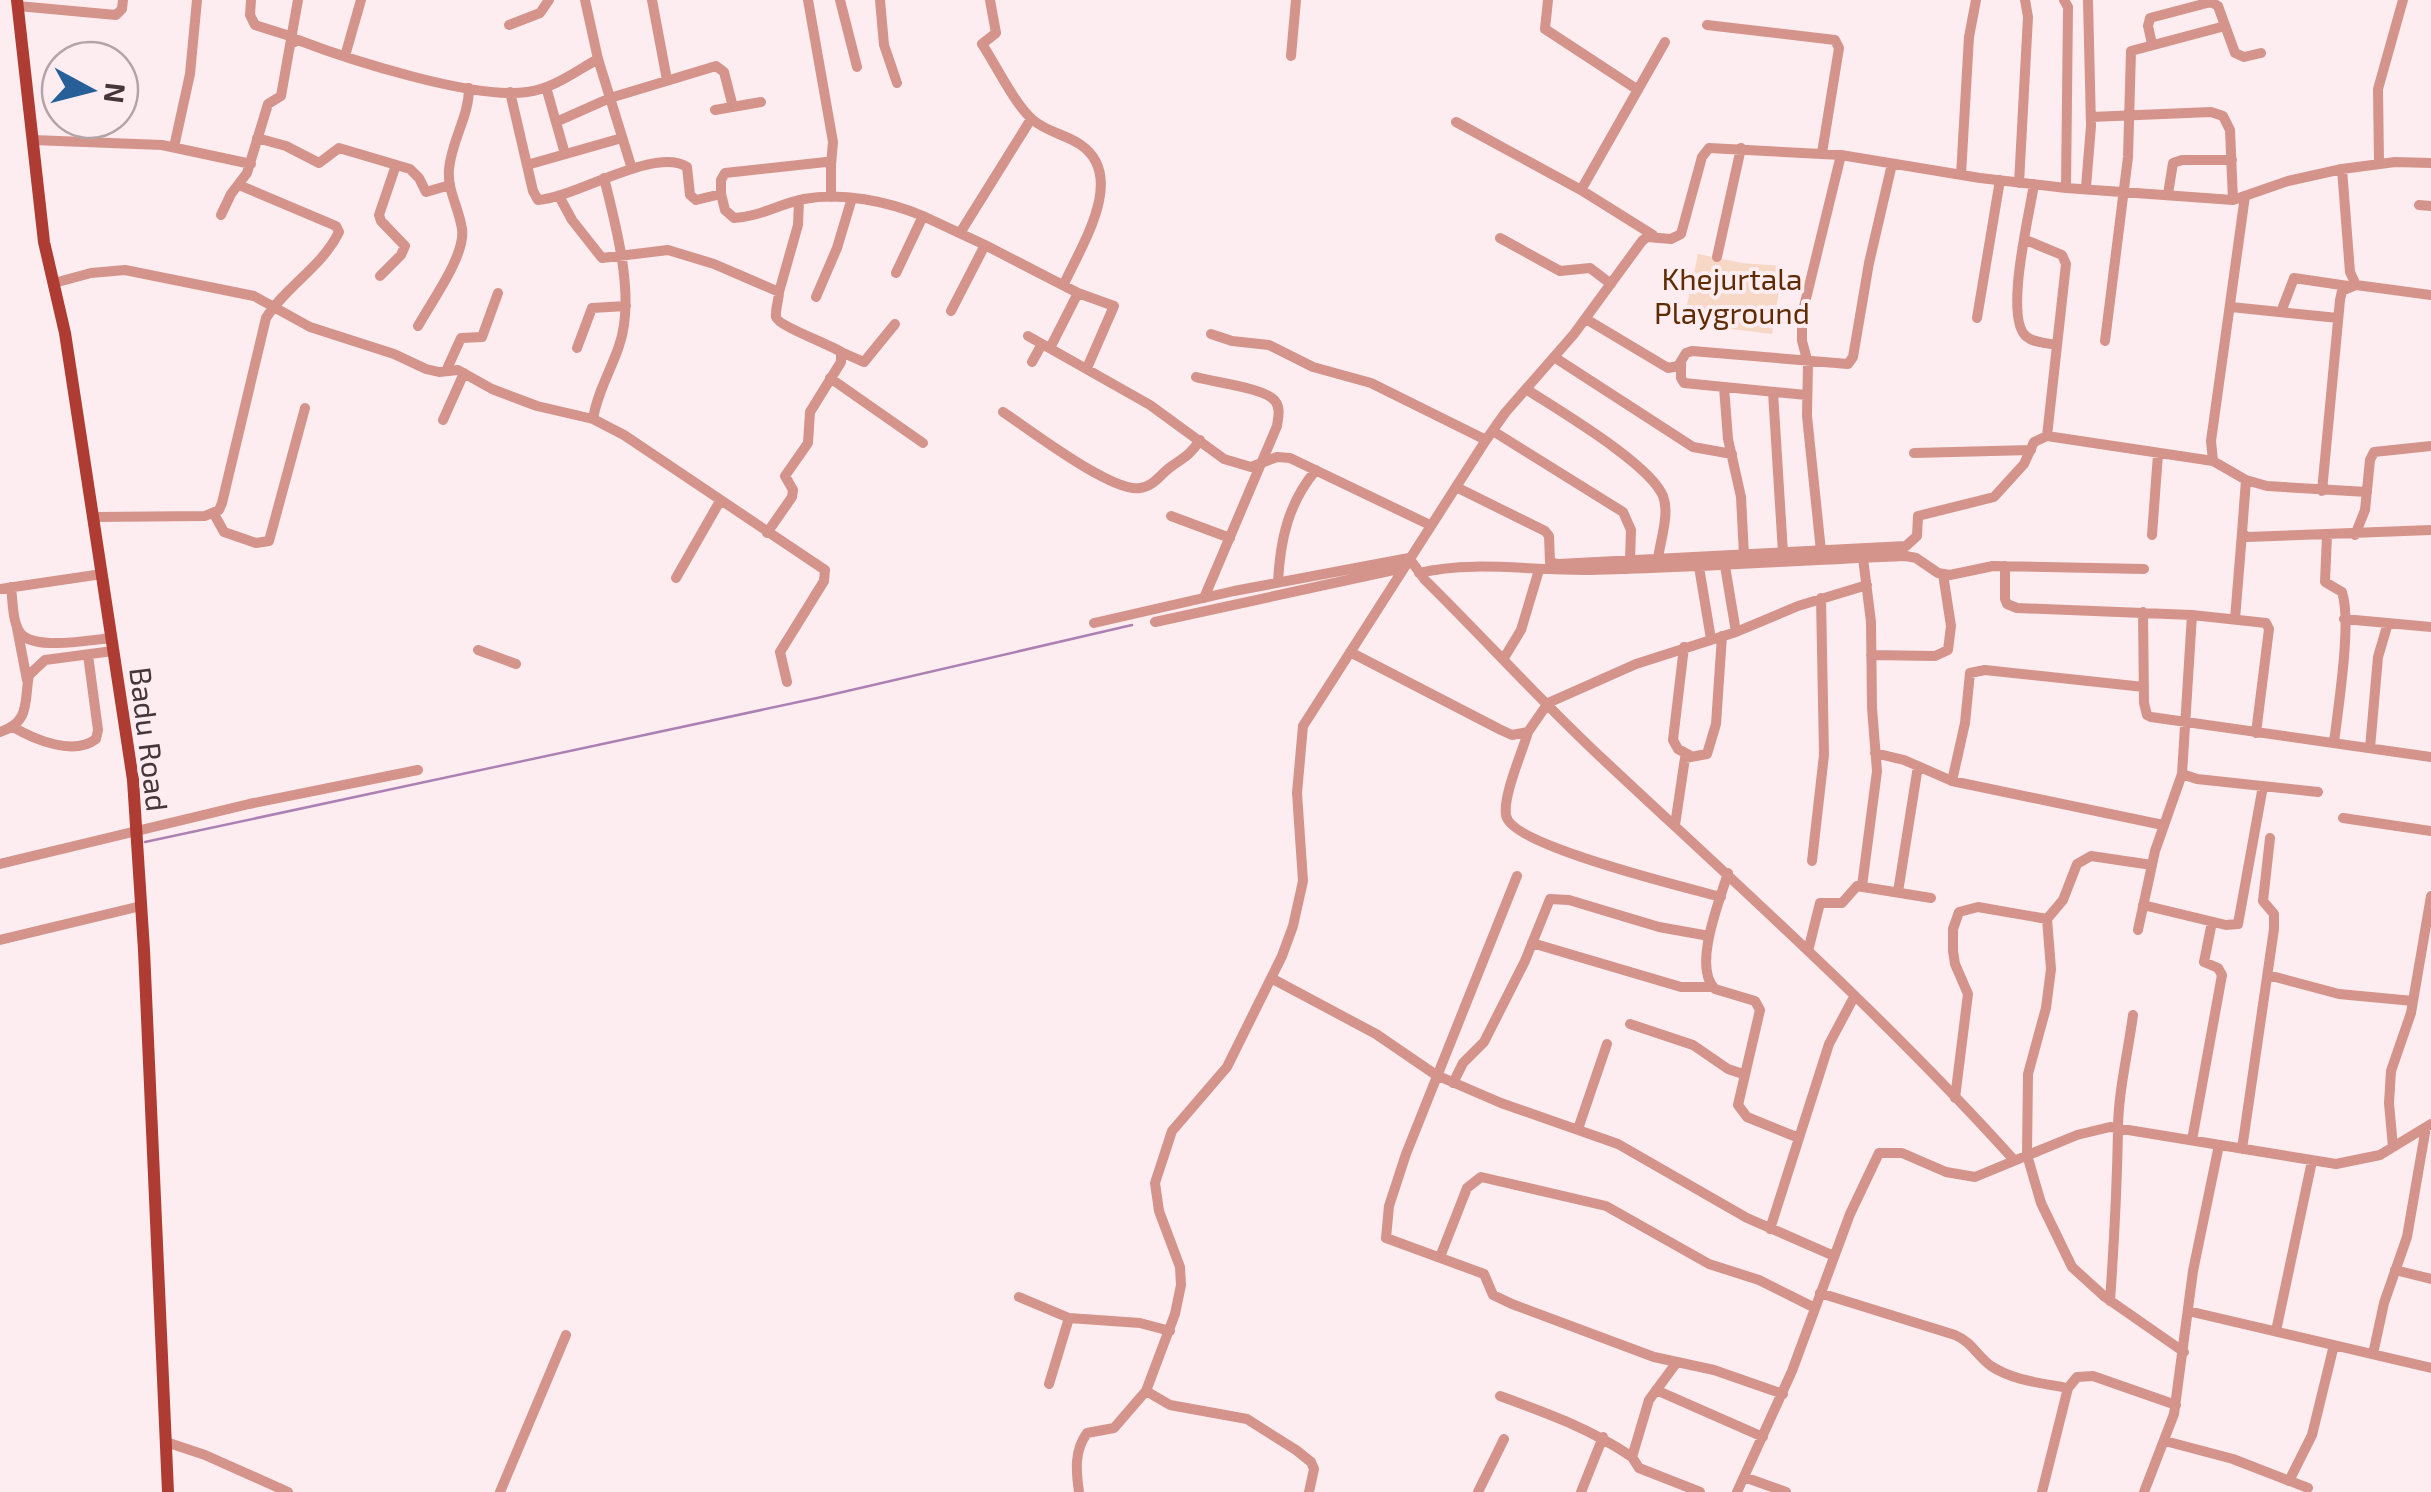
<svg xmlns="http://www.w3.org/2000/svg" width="2431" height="1492" viewBox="0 0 2431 1492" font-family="'Exo 2',sans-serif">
<rect width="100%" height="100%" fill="#feedf0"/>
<path fill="#f7d7c6" d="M1698 254 1742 263 1783 266 1772 334 1683 323Z"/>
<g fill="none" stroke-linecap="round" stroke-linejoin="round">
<path stroke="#ad80b3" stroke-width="2.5" d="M145 842 817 698 1132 625"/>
<path stroke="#d4948b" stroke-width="10" d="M251 0 250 15 255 25 293 37
M585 0 598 59 632 169
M652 0 667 80
M808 0 833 142 831 165
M840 0 857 67
M880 0 884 45 897 83
M990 0 996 33 982 44C996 65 1015 105 1033 120 1047 132 1067 135 1081 145 1127 177 1081 246 1064 284
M1548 0 1545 29 1638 90
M2064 0 2068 7 2066 188
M18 6 116 15 122 9 123 0
M509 25 540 13 549 0
M1707 25 1835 40 1839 48 1822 153
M291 44 298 40C350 60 475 100 527 92 553 89 576 71 598 59
M2152 44 2148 26 2150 18 2211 2 2218 6 2235 53 2244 57 2261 53
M345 56 361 0
M1291 56 1296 0
M546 87 565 154
M510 92 533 191 538 200C575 198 655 146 687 167L690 195 696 200 721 194 725 210 734 218C759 217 779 204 804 199 842 192 887 201 923 216L896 273
M715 110 761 102
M2091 117 2211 112 2223 116 2230 130 2233 200
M556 122 610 98 716 66 724 72 733 107
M1456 122 1581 190 1653 235
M257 138 286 146 319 163 339 148 410 169 419 178 426 192 450 185
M33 140 162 145 251 164
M174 147 190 74 197 0
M2379 163 2378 89 2403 0
M527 165 622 138
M2342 169 2350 272 2356 285 2431 295
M1961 175 1969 37 1976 0
M604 178C616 226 636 298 619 346 611 370 597 393 593 419L624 435 825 570 824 581 780 652 787 682
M2019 183 2028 17 2025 0
M2034 184C2030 212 2003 320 2027 337 2034 343 2048 343 2057 345
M2086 187 2091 126 2088 0
M1581 190 1665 42
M721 194V180L725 173 826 162 831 165V197
M2168 194 2173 163 2182 160H2232
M559 196 572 220 602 258 668 250 714 264 779 292C779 299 775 310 776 317 778 326 829 344 841 352V362L810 412 808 443 785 476 793 490 792 497 767 533
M2419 205 2431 206
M221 215 231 194 247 173 268 104 281 96 298 0
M923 216 985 245 951 311
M960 233 1031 119
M1500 238 1560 271 1590 268 1611 284
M2026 240 2062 255 2066 264 2047 436
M985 245 1078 293 1114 306 1087 368
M1717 257 1741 148
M380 276 401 255 405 246 381 221 379 215 396 165
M54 283 91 273 125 270 254 296 310 327 394 354 426 369 439 372 458 370 492 389 537 406 593 419
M779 292 798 225 799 200
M816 297 837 248 852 198
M2231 307 2338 318
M2281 312 2294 278 2348 286
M1977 318 2000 180
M1586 319 1668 368 1678 366 1686 353 1692 351 1848 364 1853 357 1869 263 1892 164
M418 326C431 302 466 255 462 229 459 208 447 190 449 169 452 139 469 117 469 88
M1211 334 1232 341 1269 345 1313 367 1371 383 1486 440
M1028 336 1150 405 1224 459 1251 467 1277 457 1290 458 1430 525
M2105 341 2128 157 2131 51 2225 26
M577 348 592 308 626 306
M1050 348 1078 293
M841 352 864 362 895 324
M1554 357 1693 447 1732 454
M1032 362 1042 344
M1681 363V378L1684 383 1806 395
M446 371 461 338 482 337 498 293
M1196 377C1212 382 1266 388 1275 401 1281 408 1278 418 1277 426L1204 598
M830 378 923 443
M1724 387 1728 439 1741 497 1744 555
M1526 389C1558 410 1649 463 1663 496 1670 514 1660 541 1658 559
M1773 392 1783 553
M1003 412C1029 429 1112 493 1140 488 1155 486 1160 474 1172 466 1185 457 1191 454 1200 440
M443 420 464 373
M1493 431 1623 512 1631 530 1630 560
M1914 453 2031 450
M2213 461 2211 441 2245 196
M2246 480 2242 533 2247 537 2431 530
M1456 487 1545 531 1549 536 1550 562 1558 564 1906 546 1917 536 1918 516 1994 497 2024 464 2034 442 2047 436 2213 461 2246 480 2267 486 2367 492
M2322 491 2340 300 2342 291 2356 285
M214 514 224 532 256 543 269 541 305 408
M1171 516 1230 538
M94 517 205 516 219 510 222 503 266 318C286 286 322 267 339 232L336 226 239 185
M2152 535 2158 454
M2327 535 2325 582 2342 592C2352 622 2338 708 2334 743
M2355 535 2365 510 2370 460 2374 452 2431 446
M1821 551 1807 416 1808 363 1802 341V315L1841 155
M1725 566 1736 632
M2005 566V599L2007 604 2017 608 2192 615 2266 623 2269 629 2256 733
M1699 567 1711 639
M1419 573C1472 560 1535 571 1589 570 1695 568 1800 560 1906 556L1916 558 1938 573 1950 575 1993 566 2144 569
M676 578 720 501
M1278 582C1280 541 1288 503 1316 470
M11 587C13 601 12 625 22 635 38 650 91 640 111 638
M0 589 102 574
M2143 612 2144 703 2147 715 2151 717 2431 757
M2192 615 2182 774 2197 779 2318 792
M2235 619 2242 533
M2344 619 2431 627
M1155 622 1403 568
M1094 623 1234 591 1409 558 1425 580C1486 640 1544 705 1607 763 1745 892 1887 1019 2014 1160
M17 628 27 680
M1684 647 1673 740 1678 749 1689 755
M478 650 516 664
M1350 652 1501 730 1512 735 1528 732 1548 703 1636 664 1736 632 1798 606 1867 585
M1871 655 1935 656 1948 650 1951 626 1943 574
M1504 658 1521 630 1539 570
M13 727C35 740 74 756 96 739L98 730 88 655
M0 732C31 722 24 701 29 675L45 660 113 651
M1528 732C1522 753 1503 795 1506 815 1509 845 1688 888 1721 897
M2370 748 2378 657 2388 623
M1875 753 1904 760 1952 781 2163 825
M1952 781 1965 723 1970 673 1985 670 2144 687
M2343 818 2431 831
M1675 825 1685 758 1707 754 1716 724 1722 636
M1812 861 1824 755 1821 598
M0 864 249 804 418 770
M2152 865 2091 856 2077 864 2063 900 2047 919 2051 969 2046 1008 2028 1074 2027 1155 2041 1203 2072 1267 2105 1297 2184 1352
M1728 873C1720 900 1692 967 1715 989L1755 1001 1760 1010 1738 1105 1747 1117 1799 1138
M1517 876 1406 1154 1389 1206 1386 1238 1484 1274 1493 1295 1512 1304 1654 1357 1714 1370 1783 1394
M1862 886 1877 771 1872 708 1871 622 1863 558
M1898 892 1918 766
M2143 905 2226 925 2238 924 2263 786
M2138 930 2155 851 2182 774
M0 940 141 906
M1532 943 1681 987H1711
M1808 951 1820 903H1842L1857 886 1931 898
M2268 975 2339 994 2413 1001
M1271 978 1376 1034 1436 1075 1501 1103 1618 1144 1747 1218 1834 1256
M1630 1024 1693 1045 1728 1069 1743 1074
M1453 1083 1463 1063 1484 1042 1525 961 1550 899 1569 900 1659 927 1709 936
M1955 1098 1968 994 1955 964 1953 951V929L1959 912 1978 907 2047 919
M1578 1129 1607 1044
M2192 1140 2222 975 2218 968 2204 962 2212 922
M2393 1147 2389 1103 2391 1071 2411 1013 2431 896
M2242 1149 2274 929V914L2263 901 2270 838
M1770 1229 1829 1044 1854 997
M1440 1257 1467 1188 1481 1177 1606 1206 1709 1264 1759 1280 1815 1308
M2395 1270 2431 1279
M1820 1293 1955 1335C1972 1342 1977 1356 1991 1366 2014 1381 2042 1383 2068 1388
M1019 1297 1069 1318 1140 1323 1170 1331
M2110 1301C2114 1244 2117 1187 2118 1130 2118 1093 2128 1053 2133 1015
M2188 1311 2431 1368
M2276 1331 2312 1161
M2373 1354 2384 1303 2407 1237 2426 1127
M1677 1362 1649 1400 1632 1457 1639 1468 1700 1492
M1049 1384 1069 1318
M1656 1390 1763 1437
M1146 1391 1170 1405 1247 1419 1296 1450 1311 1462 1314 1469 1309 1492
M1500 1396C1547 1413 1591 1429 1632 1457
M2165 1441 2233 1459 2308 1488
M166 1442 205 1455 288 1492
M1744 1477 1786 1492
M2289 1481 2312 1435 2334 1345
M500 1492 566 1335
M1079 1492C1076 1471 1074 1451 1087 1433L1114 1428 1146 1391 1175 1314 1181 1285 1180 1267 1159 1211 1155 1183 1172 1131 1227 1067 1282 956 1293 926 1303 881 1297 793 1303 726 1486 440 1505 413 1574 334 1642 241 1647 237 1671 239 1681 234 1702 157 1709 148 1841 155 1980 178 2066 188 2233 200 2288 181 2342 169 2395 162 2431 163
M1478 1492 1504 1439
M1581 1492 1603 1437
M1737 1492 1792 1371 1850 1214 1879 1153H1902L1946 1172 1975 1177 2077 1135 2110 1127 2336 1164 2380 1155 2431 1124
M2042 1492 2068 1388 2077 1377 2093 1376 2176 1405
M2144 1492 2174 1414 2193 1271 2219 1145"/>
<path stroke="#ae3c32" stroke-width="12" d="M17 0 44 242 65 333 133 780 144 950 168 1492"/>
</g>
<g text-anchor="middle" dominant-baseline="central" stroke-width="8" stroke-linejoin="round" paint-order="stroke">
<g font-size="30" fill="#5e2b03" stroke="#feedf0">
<text x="1732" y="278">Khejurtala<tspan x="1732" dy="34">Playground</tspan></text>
</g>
<g font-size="30" fill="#463639" stroke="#feedf0">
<text transform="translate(150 739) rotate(83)">Badu Road</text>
</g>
</g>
<g transform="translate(90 90) rotate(97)"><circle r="48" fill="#feedf0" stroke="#b4a4a7" stroke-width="2.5"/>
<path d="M0-8L18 38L0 25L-18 38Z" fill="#276098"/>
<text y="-15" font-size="28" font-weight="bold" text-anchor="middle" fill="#463639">N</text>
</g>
</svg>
